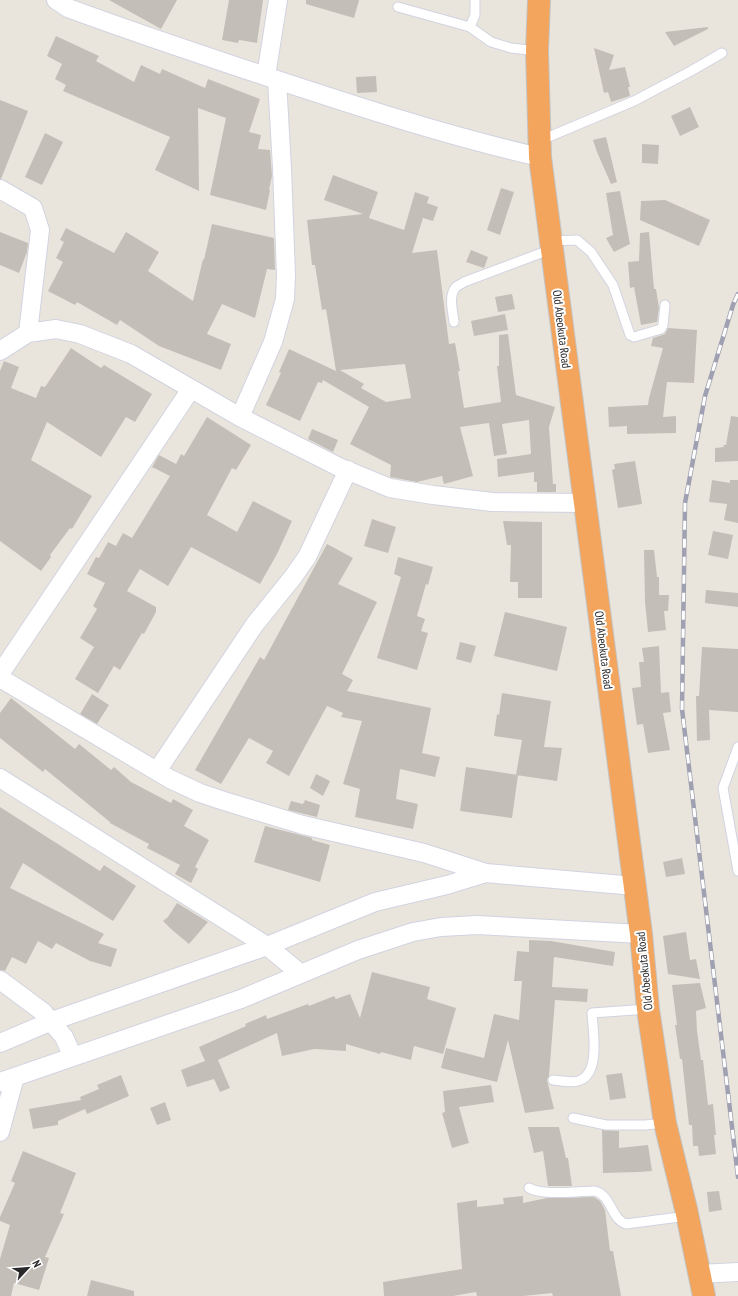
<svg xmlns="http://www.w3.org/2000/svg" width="738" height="1296" viewBox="0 0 738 1296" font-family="'PT Sans Narrow',sans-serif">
<rect width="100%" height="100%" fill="#eae5dc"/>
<path fill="#c3beb8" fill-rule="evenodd" d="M109 0H177L161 29Z
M229 0H263L257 43 239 40 238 43 222 40Z
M306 0H359L354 18 306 4Z
M708 27V29L674 46 665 32Z
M56 36 99 56 96 61 134 82 141 65 160 74 162 69 205 88 208 79 260 99 249 132 261 135 258 149 270 150 272 176 269 190H270L266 210 210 195 226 118 198 108 199 191 155 170 170 137 63 91 66 85 55 79 62 64 47 56Z
M594 48 614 55 609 70 625 67 630 87H628L630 96 611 102 608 92 604 93Z
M376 76 377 92 357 93 356 77Z
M0 100 28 111 1 179H0Z
M690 107 699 127 680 136 671 116Z
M45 133 63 142 42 185 25 177Z
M606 137 617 182 611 184 597 152 593 140Z
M642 144 659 145 658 164 642 163Z
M333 175 378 192 369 218 404 230 415 192 429 197 427 203 438 207 433 221 423 218 412 253 437 250 449 344 455 343 460 371H458L464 408 501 402 497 366H499V335L508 334 516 395 555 407 549 427 553 484H556V492H537V482H534V472L498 477 497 459 531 454 529 420 502 424 507 454 494 456 489 423 460 427 473 476 444 484 442 476 417 482 390 477 391 465 350 444 369 407 323 380 322 383 318 382 300 421 266 405 281 373 279 372 289 349 336 371 326 309 322 310 315 265H312L307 220 363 214 324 200ZM405 364 411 398 386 402 361 388 364 384 340 370Z
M501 188 514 192 500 235 487 230Z
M620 191 630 244 614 252 606 238 613 235 606 193Z
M665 200 710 220 699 246 640 220 641 201Z
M212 224 274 238 275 270 267 269 255 318 222 304 207 334 231 344 221 370 159 346 120 320 117 325 77 302 75 305 48 291 63 262 56 258 64 242 60 240 66 228 114 253 126 232 159 252 148 271 193 301 203 259 204 260Z
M0 232 28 243 27 252 19 273 0 265Z
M649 232 654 289H656L659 308 657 322 641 325 634 287 630 288 628 262 639 261 640 233Z
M471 250 488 257 484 268 466 262Z
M512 294 515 309 498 312 495 297Z
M505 314 508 330 474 336 471 321Z
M668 328 697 330 694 383 667 382 663 417 676 416V433L627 434V426L609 427 608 407 648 405 649 398 663 348 651 346 653 338 665 334Z
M71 348 101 368 104 365 152 394 135 422 126 417 101 457 47 422 31 460 92 496 72 529 70 528 50 555 51 557 41 571 0 541V371L4 361 19 367 11 388 36 398 41 386 45 387Z
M731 416 738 417V461L715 462V448L724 447 723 445H726Z
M207 417 251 445 236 470 232 468 207 515 237 532 253 501 292 521 277 554 260 584 191 547 168 586 140 569 127 591 156 607V612L144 634 142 633 120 670 114 666 98 693 75 679 94 647 80 638 97 609 93 606 105 583 87 574 96 557 99 558 108 542 116 546 123 533 132 538 170 476 152 467 159 455 176 464 181 454 184 456Z
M312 429 338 440 333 452 308 439Z
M635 461 642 504 618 508 612 470 615 469 614 464Z
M712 480 730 483V480H738V523L724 520 727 504 709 502Z
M372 519 396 527 388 553 364 546Z
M503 521 542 522V598H518V582H510L511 545H507Z
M713 531 733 535 728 559 708 555Z
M327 544 353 558 338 584 377 602 342 674 353 680 347 691 431 708 422 753 440 757 435 777 400 769 396 799 418 804 413 829 355 817 360 789 343 784 362 721 341 717 343 713 327 706 289 776 266 763 273 751 249 738 221 784 195 770 260 657 264 660Z
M644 550H654L657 577H659V595H669L668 611H664L666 630 648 632 645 602Z
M398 557 433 567 428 585 426 584 417 616 425 619 421 631 428 633 417 670 377 658 401 577 394 574Z
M706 590 738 593V607L705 603Z
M505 612 567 627 557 671 494 656Z
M460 642 476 646 471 663 456 659Z
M659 646 661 693 669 692 671 712 663 713 670 750 648 753 643 724 637 725 632 688 641 687 639 662H644L642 648Z
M702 647 738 649V712L709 710 710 740 697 741 696 696H699Z
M502 693 551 701 544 747 562 748 557 781 516 775 522 740 494 736 497 714 499 715Z
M92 694 109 705 97 724 80 714Z
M11 698 75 749 79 744 111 770 114 767 131 782 171 803 173 799 193 810 184 826 209 840 195 867 198 869 191 883 175 874 180 865 147 848 149 844 110 823V822L45 769 43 772 0 738V713Z
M466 767 518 775 512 818 460 811Z
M316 774 330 781 323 796 310 788Z
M305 800 320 805 317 817 288 810 291 801 303 804Z
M0 807 100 871 104 865 136 886 113 921 23 863 10 888 104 934 98 943 117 949 111 967 90 961 56 943 52 949 38 941 26 964 12 957 5 971 0 970Z
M265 826 312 838V840L330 845 320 882 254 862Z
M682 858 685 874 666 877 663 862Z
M177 903 208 922 189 944 171 929 163 921 168 917Z
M686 932 690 960 696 959 700 979 668 974 663 936Z
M529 940 551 941 615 952 613 966 554 957 552 987 588 989 587 1002 555 1000 549 1076 547 1080 554 1109 525 1113 508 1040 497 1082 441 1068 446 1048 484 1058 494 1014 519 1020 522 981H514L517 951 529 952Z
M372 972 430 987 427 999 456 1008 443 1054 414 1046 411 1060 381 1052 380 1054 346 1044V1051L314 1049 282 1056 277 1033 218 1060 230 1088 220 1092 214 1079 187 1087 181 1070 205 1061 199 1047 246 1026 245 1024 266 1015 267 1019 308 1004 309 1006 334 996 336 999 350 994 360 1018Z
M700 983 706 1008 696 1011 697 1031 701 1060H703L708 1105 713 1104 716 1135H714L716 1154 699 1156 698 1146H693L692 1125H689L682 1059H680L675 1025H677L672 985Z
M622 1073 626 1098 610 1100 606 1075Z
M121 1075 129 1096 87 1114 85 1109 58 1121V1125L33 1129 29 1109 81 1100 80 1097 99 1089 97 1085Z
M491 1085 494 1102 459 1107 469 1143 452 1148 442 1113 445 1112 443 1091Z
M165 1102 171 1120 157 1125 150 1108Z
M528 1127H559L566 1158H568L572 1186H548L543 1151 534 1153Z
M602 1130 619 1131V1148L648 1145 652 1171 639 1172 603 1173Z
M23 1151 76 1173 60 1213 64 1214 45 1257 49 1258 39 1290 14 1283 11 1296H0V1259L10 1225 0 1221V1217L15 1183 11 1181Z
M719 1191 722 1210 709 1212 707 1192Z
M523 1196V1203L547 1198 594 1197 600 1201 605 1210 610 1251H613L621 1296H553L552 1293 523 1296H477L476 1292 453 1296H384L383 1282 462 1269 457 1203 477 1200V1207L504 1204 503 1198Z
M91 1280 134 1291V1296H87Z"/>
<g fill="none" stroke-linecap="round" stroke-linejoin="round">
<g stroke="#d1d3e1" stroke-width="11">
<path id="lane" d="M398 7 470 27 491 42 511 48 537 51
M470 27 475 15V0
M539 141 634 101 691 71 722 53
M551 241 577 240 591 252 613 285 630 335 634 337 661 329 663 325 665 305
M454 322C453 312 448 295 456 287 458 285 462 284 464 282L552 249
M738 747 723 788 738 871
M553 1080C561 1081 571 1083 578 1081 601 1075 593 1031 592 1013L648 1009
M573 1118 606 1125H645L665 1123
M529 1188C543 1196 578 1191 595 1191 612 1196 610 1218 626 1224L687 1216"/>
</g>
<g stroke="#d1d3e1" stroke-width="20">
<path id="street" d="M56 0 68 8C133 32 199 54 265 76 356 106 447 136 540 157
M266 76 278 0
M0 189 33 208 40 230 28 333
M0 351 28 333 56 329 80 334 131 354 240 417 339 467 390 488 433 495 492 502 585 503
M240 417 273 342 285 299 286 275 282 168 277 80
M0 674 191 389
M0 678 170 779 200 793 224 801 303 825 424 853 486 873 635 886
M157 771 255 624 293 577 307 557 348 470
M0 778 267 946 301 974
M0 980 43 1012 64 1037 73 1057
M0 1043 52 1021 267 946 375 902 447 885 486 873
M0 1082 241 999 358 950 413 932 441 927 477 925 641 934
M0 1132 15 1077
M699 1274 738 1272"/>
</g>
<g stroke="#c3c3c3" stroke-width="24">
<path id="highway" d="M539 0 537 51 540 157 641 934 648 1009 665 1123 686 1209 704 1296"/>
</g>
<use href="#lane" stroke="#fff" stroke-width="9"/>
<use href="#street" stroke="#fff" stroke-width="18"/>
<use href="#highway" stroke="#f3a55d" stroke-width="22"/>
<g stroke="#9fa1b2" stroke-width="4.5">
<path id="rail" d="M738 294 733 305 705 396 685 503 682 709 738 1177"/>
</g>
<use href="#rail" stroke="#fff" stroke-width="3" stroke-dasharray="9" stroke-linecap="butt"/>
</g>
<g text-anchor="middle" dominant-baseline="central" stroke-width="4" stroke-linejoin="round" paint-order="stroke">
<g font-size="12" fill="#292929" stroke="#fff">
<text transform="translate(562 329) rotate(83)">Old Abeokuta Road</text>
<text transform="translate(604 650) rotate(83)">Old Abeokuta Road</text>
<text transform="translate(644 971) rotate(-96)">Old Abeokuta Road</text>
</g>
</g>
<g transform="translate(28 1268) rotate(64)" stroke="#ffffff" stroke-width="3" paint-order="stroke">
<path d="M0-3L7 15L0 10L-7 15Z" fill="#292929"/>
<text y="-6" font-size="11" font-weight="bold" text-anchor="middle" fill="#292929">N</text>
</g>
</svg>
